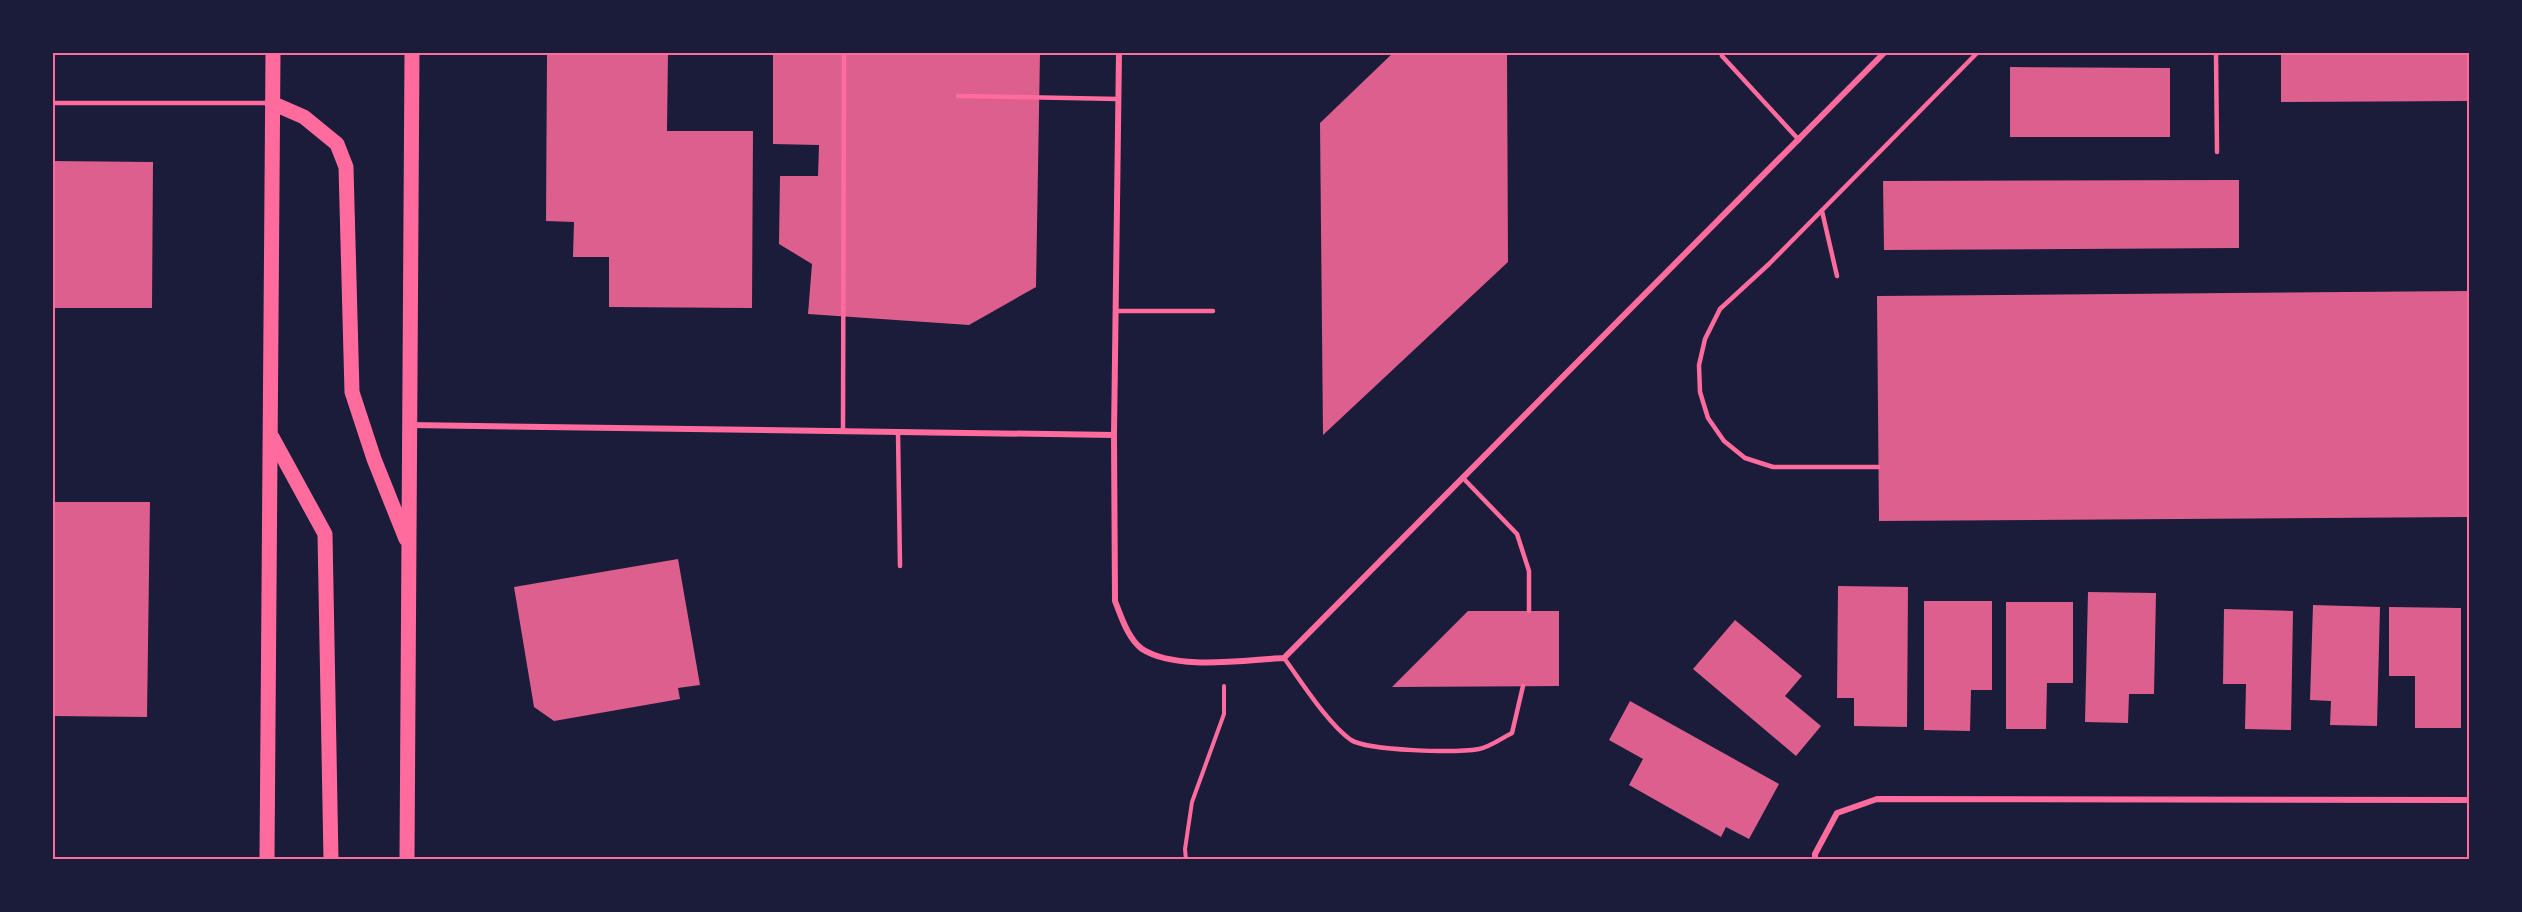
<svg xmlns="http://www.w3.org/2000/svg" width="2522" height="912" viewBox="0 0 2522 912" font-family="Overpass,sans-serif">
<rect width="100%" height="100%" fill="#1b1b3a"/>
<path fill="#dd5f8e" d="M547 52H668L667 131H753L752 308 609 307V257H573L574 222 546 221Z
M773 52H1040L1036 287 969 325 808 314 812 264 779 244 780 176H818L819 145 773 144Z
M1394 52H1507L1508 262 1323 435 1320 123Z
M2281 52H2470V101L2281 102Z
M2010 67 2170 68V137H2010Z
M52 161 153 162 152 308H52Z
M2239 180V248L1884 250 1883 181Z
M2470 291V517L1879 521 1877 296Z
M52 502H150L147 717 52 716Z
M678 559 700 685 678 688 680 699 554 721 534 707 514 587Z
M1838 586 1908 587 1907 727 1854 726V698H1837Z
M2088 592 2156 593 2154 694H2129L2128 723 2085 722Z
M1924 601H1992V690H1971L1970 731 1924 730Z
M2006 602H2073V683H2047L2046 729H2006Z
M2313 605 2380 607 2377 726 2330 725 2331 701 2310 700Z
M2389 607 2461 608V728H2415V676H2389Z
M2224 609 2293 611 2291 730 2245 729 2246 684H2223Z
M1468 611H1559V686L1392 687Z
M1735 620 1802 676 1785 696 1821 726 1796 756 1693 669Z
M1630 701 1779 784 1749 839 1726 827 1721 837 1629 785 1643 759 1609 740Z"/>
<g fill="none" stroke-linecap="round" stroke-linejoin="round">
<path stroke="#ff6b9d" stroke-width="4" d="M1186 860 1185 849 1192 802 1224 714V686"/>
<path stroke="#ff6b9d" stroke-width="4.5" d="M2216 52 2217 152
M1722 56 1799 140
M958 96 1119 99
M52 103H269
M1822 211 1837 276
M1116 311H1213
M843 431 844 52
M898 432 900 566
M1878 467H1773L1745 458 1724 441 1708 418 1700 392 1699 365 1705 339 1720 309 1769 264 1978 52
M1463 478 1517 534 1529 571V611
M1284 658C1301 681 1328 724 1351 740 1369 751 1456 753 1479 749 1490 747 1502 738 1512 733L1523 686"/>
<path stroke="#ff6b9d" stroke-width="6" d="M1119 52 1114 435 1115 601C1121 616 1128 639 1142 649 1177 671 1243 660 1284 658L1885 52
M410 425 1114 435
M1815 860V854L1837 813 1877 799 2470 800"/>
<path stroke="#ff6b9d" stroke-width="15" d="M272 103 304 117 337 144 346 167 352 392 374 459 406 539
M272 437 325 534 331 860
M267 860 273 52
M407 860 412 52"/>
</g>
<rect width="2522" height="912" fill="none" stroke="#1b1b3a" stroke-width="108"/>
<rect x="54" y="54" width="2414" height="804" fill="none" stroke="#ff6b9d" stroke-width="2"/>
</svg>
